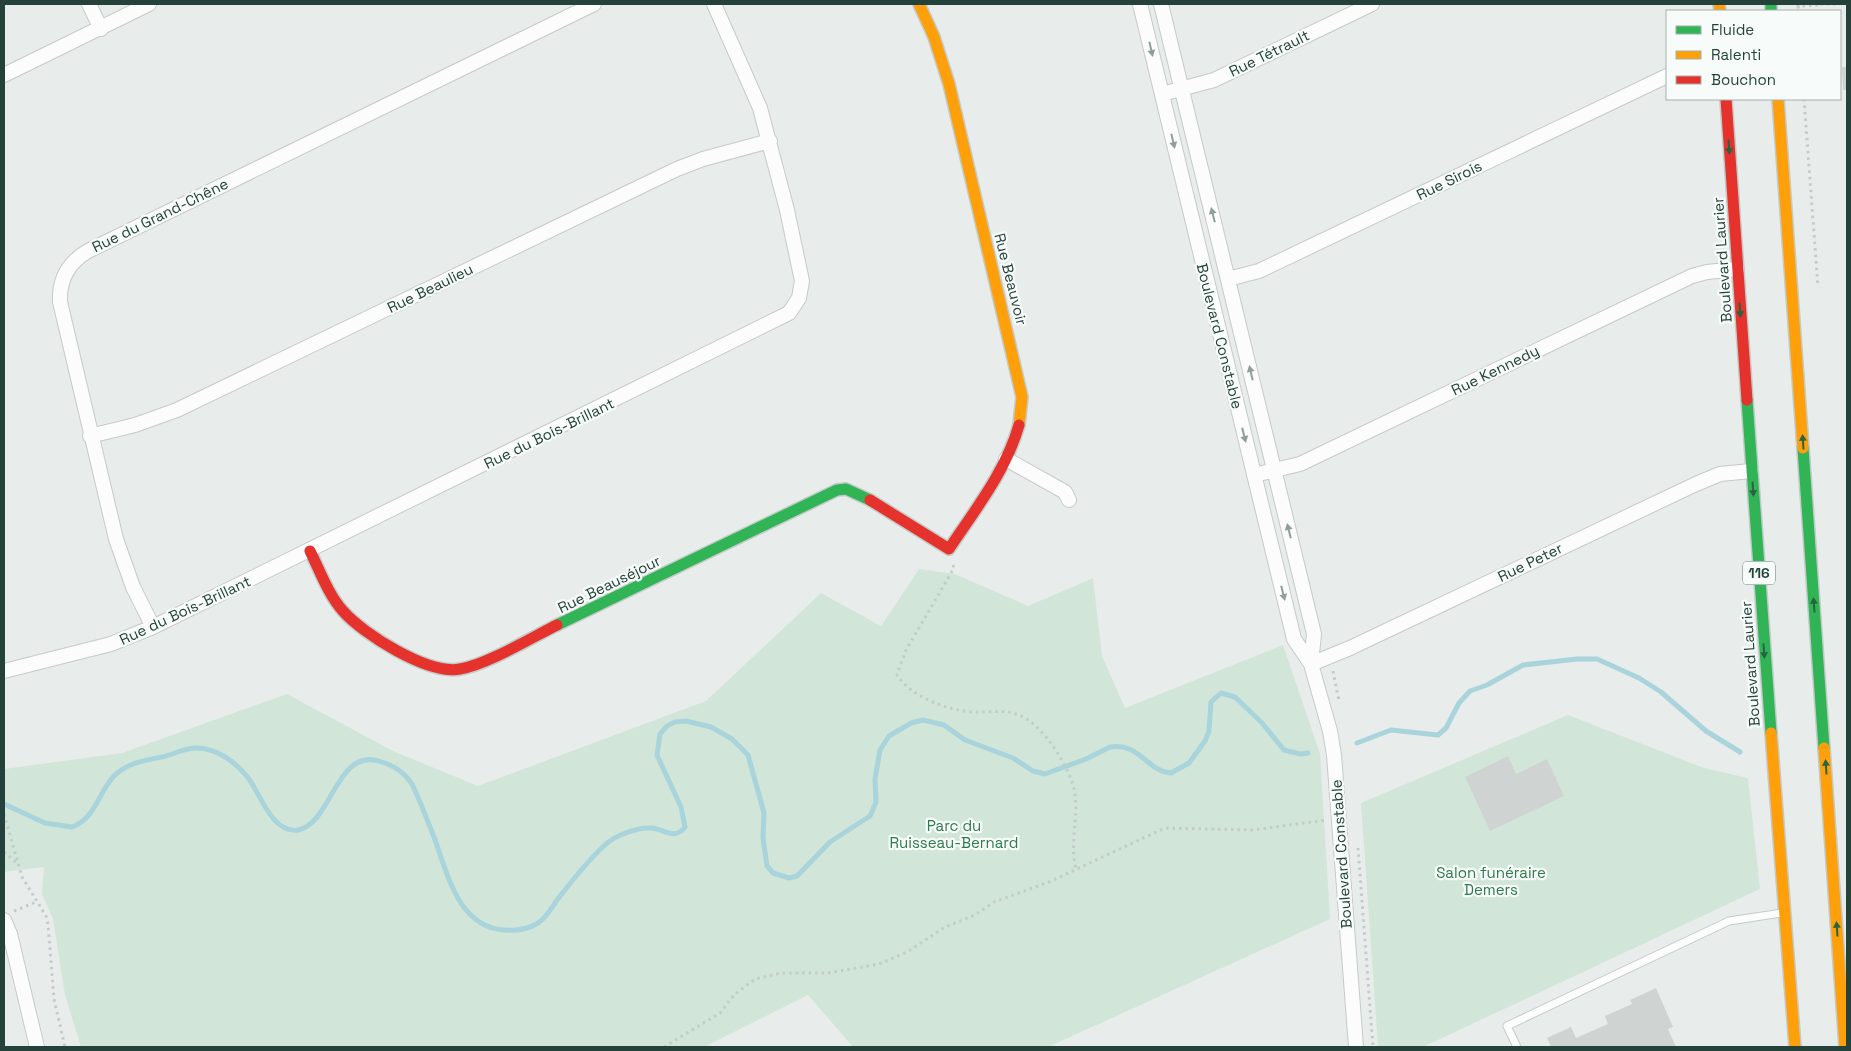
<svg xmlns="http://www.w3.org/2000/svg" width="1851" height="1051" viewBox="0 0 1851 1051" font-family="'Space Grotesk',sans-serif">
<rect width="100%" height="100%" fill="#e8edeb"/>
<path fill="#d1e6d8" d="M919 569 955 574 1028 606 1093 578 1102 656 1125 708 1283 645 1320 754 1330 919 1048 1047H853L808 995 704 1047H81L65 995 53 919 42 894 44 867 4 872V769L122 753 287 694 393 751 478 786 706 701 821 593 881 626Z
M1568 715 1704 768 1748 778 1760 889 1423 1047H1378L1361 803Z"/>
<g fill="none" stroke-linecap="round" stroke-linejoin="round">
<path stroke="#a9d4db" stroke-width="5" d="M1357 743 1391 730 1438 735 1446 728 1459 703 1470 691 1487 685 1523 665 1577 659H1597L1639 678 1661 692 1706 731 1740 752
M4 804 45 823 72 827C96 818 98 793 114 776 127 763 145 760 162 757 173 755 184 748 195 748 216 747 237 763 249 779 261 796 273 834 298 830 333 823 336 745 382 762 394 766 405 773 412 784 420 801 427 819 434 837 447 872 458 928 505 930 516 931 528 929 538 923 546 918 552 907 557 900 572 881 587 861 605 845 614 836 637 827 651 828 665 829 674 841 685 827L681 807 657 755 660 734 667 726 675 722 686 721 711 727 732 739 748 755 764 813 763 838 767 866 773 873 789 878 797 876 830 842 870 816 876 802 875 779 880 750 889 736 911 723 923 720 944 725 965 740 1013 758 1033 771 1045 774 1086 759 1110 747C1140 742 1146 771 1171 773L1189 763 1205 741 1209 731 1211 702 1221 693 1235 697 1262 723 1284 750 1300 754 1308 753"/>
</g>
<path fill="#cfd4d2" d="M1842 67H1847V90H1843Z
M1508 756 1516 774 1547 759 1564 796 1490 831 1465 777Z
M1656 988 1673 1027 1668 1029 1676 1047H1551L1547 1038 1571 1027 1576 1038 1608 1024 1605 1016 1632 1004 1630 1000Z"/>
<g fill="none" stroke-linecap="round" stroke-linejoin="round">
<g stroke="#c5cac8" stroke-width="9">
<path id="lane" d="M1517 1047 1507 1026 1729 921 1782 913"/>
</g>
<g stroke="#c5cac8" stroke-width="16">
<path id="street" d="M89 4 101 29
M1140 4 1294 639 1311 664 1330 731 1334 755 1356 1047
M1161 4 1314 634 1311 664
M4 75 149 4
M1162 94 1214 80 1372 4
M1228 279 1259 271 1667 76
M90 436 135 425 177 410 677 169 703 159 770 141
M1006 459 1065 492 1069 500
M1254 475 1300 464 1692 276 1707 272 1737 269
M153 627 133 587 116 539 60 302C59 279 69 262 88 251L594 4
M1311 664 1350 648 1696 484 1720 474 1751 471
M4 671 111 644 153 627 789 313 799 298 802 281 787 210 760 108 714 4
M4 920 10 934 37 1047"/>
</g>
<g stroke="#c3cbc8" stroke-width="14">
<path id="fast" d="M1771 4V11
M1747 400 1771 733
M1803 448 1824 748
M557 625 837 490 846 489 870 500"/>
</g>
<g stroke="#c3cbc8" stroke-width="14">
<path id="slow" d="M919 4 934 37 949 84 1022 397 1019 425
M1719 4 1720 11
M1778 99 1803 448
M1771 733 1795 1047
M1824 748 1845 1047"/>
</g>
<g stroke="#c3cbc8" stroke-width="14">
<path id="jam" d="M1726 99 1747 400
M870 500 949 549C975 510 1006 471 1019 425
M310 551C320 571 328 594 343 611 363 634 428 675 460 669 486 665 531 638 557 625"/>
</g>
<path stroke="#c3ccca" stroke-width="3" stroke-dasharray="2.5 4" stroke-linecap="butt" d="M1798 4V6L1820 5
M1820 4H1840
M1798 6 1799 11
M1804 99 1818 287
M953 565 954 568 906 650 897 675C911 697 949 711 974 712 988 713 1002 709 1016 714 1040 721 1062 757 1071 779 1083 809 1068 838 1076 869
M1333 671 1339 701
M4 814 22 877 46 916 48 924 54 999 65 1047
M1358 848 1373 1047
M4 852 18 864
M14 911 36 902
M664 1047 720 1013 734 995 755 979 781 973H828L879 964 907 952 945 927 975 915 994 902 1049 882 1165 828 1253 830 1326 820"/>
<use href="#lane" stroke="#fcfcfc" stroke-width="7"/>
<use href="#street" stroke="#fcfcfc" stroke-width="14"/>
<use href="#fast" stroke="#30b455" stroke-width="11"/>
<use href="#slow" stroke="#ff9f0a" stroke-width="11"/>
<use href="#jam" stroke="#e5322d" stroke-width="11"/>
</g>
<defs><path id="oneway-solid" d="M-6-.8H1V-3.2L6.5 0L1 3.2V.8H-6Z" transform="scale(1.25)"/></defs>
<g fill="#909f9b">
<use href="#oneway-solid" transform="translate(1151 49) rotate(77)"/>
<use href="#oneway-solid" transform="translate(1173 141) rotate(77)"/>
<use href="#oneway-solid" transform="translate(1213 215) rotate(-104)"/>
<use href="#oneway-solid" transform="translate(1251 373) rotate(-103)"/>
<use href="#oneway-solid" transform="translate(1244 435) rotate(76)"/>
<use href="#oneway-solid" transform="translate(1289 531) rotate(-104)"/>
<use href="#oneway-solid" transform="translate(1283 593) rotate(76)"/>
</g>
<g fill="#286442">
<use href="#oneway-solid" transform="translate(1729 147) rotate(86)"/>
<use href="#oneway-solid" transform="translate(1740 310) rotate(86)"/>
<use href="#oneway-solid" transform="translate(1803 442) rotate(-94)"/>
<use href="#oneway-solid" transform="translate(1753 489) rotate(86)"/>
<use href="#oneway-solid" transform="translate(1814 605) rotate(-94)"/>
<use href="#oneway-solid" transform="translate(1764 651) rotate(86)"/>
<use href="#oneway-solid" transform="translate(1826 767) rotate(-94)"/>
<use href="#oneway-solid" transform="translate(1837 929) rotate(-94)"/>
</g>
<g text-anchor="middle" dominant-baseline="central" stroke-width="4.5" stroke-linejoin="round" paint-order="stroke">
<rect fill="#f7fbf9" stroke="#637a73" stroke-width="1" x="1743" y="561.5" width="32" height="23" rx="4"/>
<g font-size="14" font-weight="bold" fill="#24423a">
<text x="1759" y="573">116</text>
</g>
<g font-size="15" fill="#24423a" stroke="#f7fbf9">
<text transform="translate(1269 53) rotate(-26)">Rue Tétrault</text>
<text transform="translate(1449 180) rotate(-26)">Rue Sirois</text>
<text transform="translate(160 215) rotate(-26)">Rue du Grand-Chêne</text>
<text transform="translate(1722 260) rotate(-94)">Boulevard Laurier</text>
<text transform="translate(1011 279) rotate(76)">Rue Beauvoir</text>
<text transform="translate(430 288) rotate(-26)">Rue Beaulieu</text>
<text transform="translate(1220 336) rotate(76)">Boulevard Constable</text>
<text transform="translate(1495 370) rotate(-26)">Rue Kennedy</text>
<text transform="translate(549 433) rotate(-26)">Rue du Bois-Brillant</text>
<text transform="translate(1530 562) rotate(-26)">Rue Peter</text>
<text transform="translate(609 584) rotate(-26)">Rue Beauséjour</text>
<text transform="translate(185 610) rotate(-25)">Rue du Bois-Brillant</text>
<text transform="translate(1750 664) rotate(-94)">Boulevard Laurier</text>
<text transform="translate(1341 854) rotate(-94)">Boulevard Constable</text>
</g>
<g font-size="15" fill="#2d7a4b" stroke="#f7fbf9">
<text x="954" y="825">Parc du<tspan x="954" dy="17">Ruisseau-Bernard</tspan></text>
<text x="1491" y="872">Salon funéraire<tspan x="1491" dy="17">Demers</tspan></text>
</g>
</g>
<rect width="1851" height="1051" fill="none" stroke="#24423a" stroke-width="10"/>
<rect x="1666" y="10" width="175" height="90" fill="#f7fbf9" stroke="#a3b1ad"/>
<rect x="1676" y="26" width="25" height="8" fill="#30b455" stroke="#a3b1ad"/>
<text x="1711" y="35" font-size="15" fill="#24423a">Fluide</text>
<rect x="1676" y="51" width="25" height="8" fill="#ff9f0a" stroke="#a3b1ad"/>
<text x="1711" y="60" font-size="15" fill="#24423a">Ralenti</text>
<rect x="1676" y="76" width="25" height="8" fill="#e5322d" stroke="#a3b1ad"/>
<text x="1711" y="85" font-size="15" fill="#24423a">Bouchon</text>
</svg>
